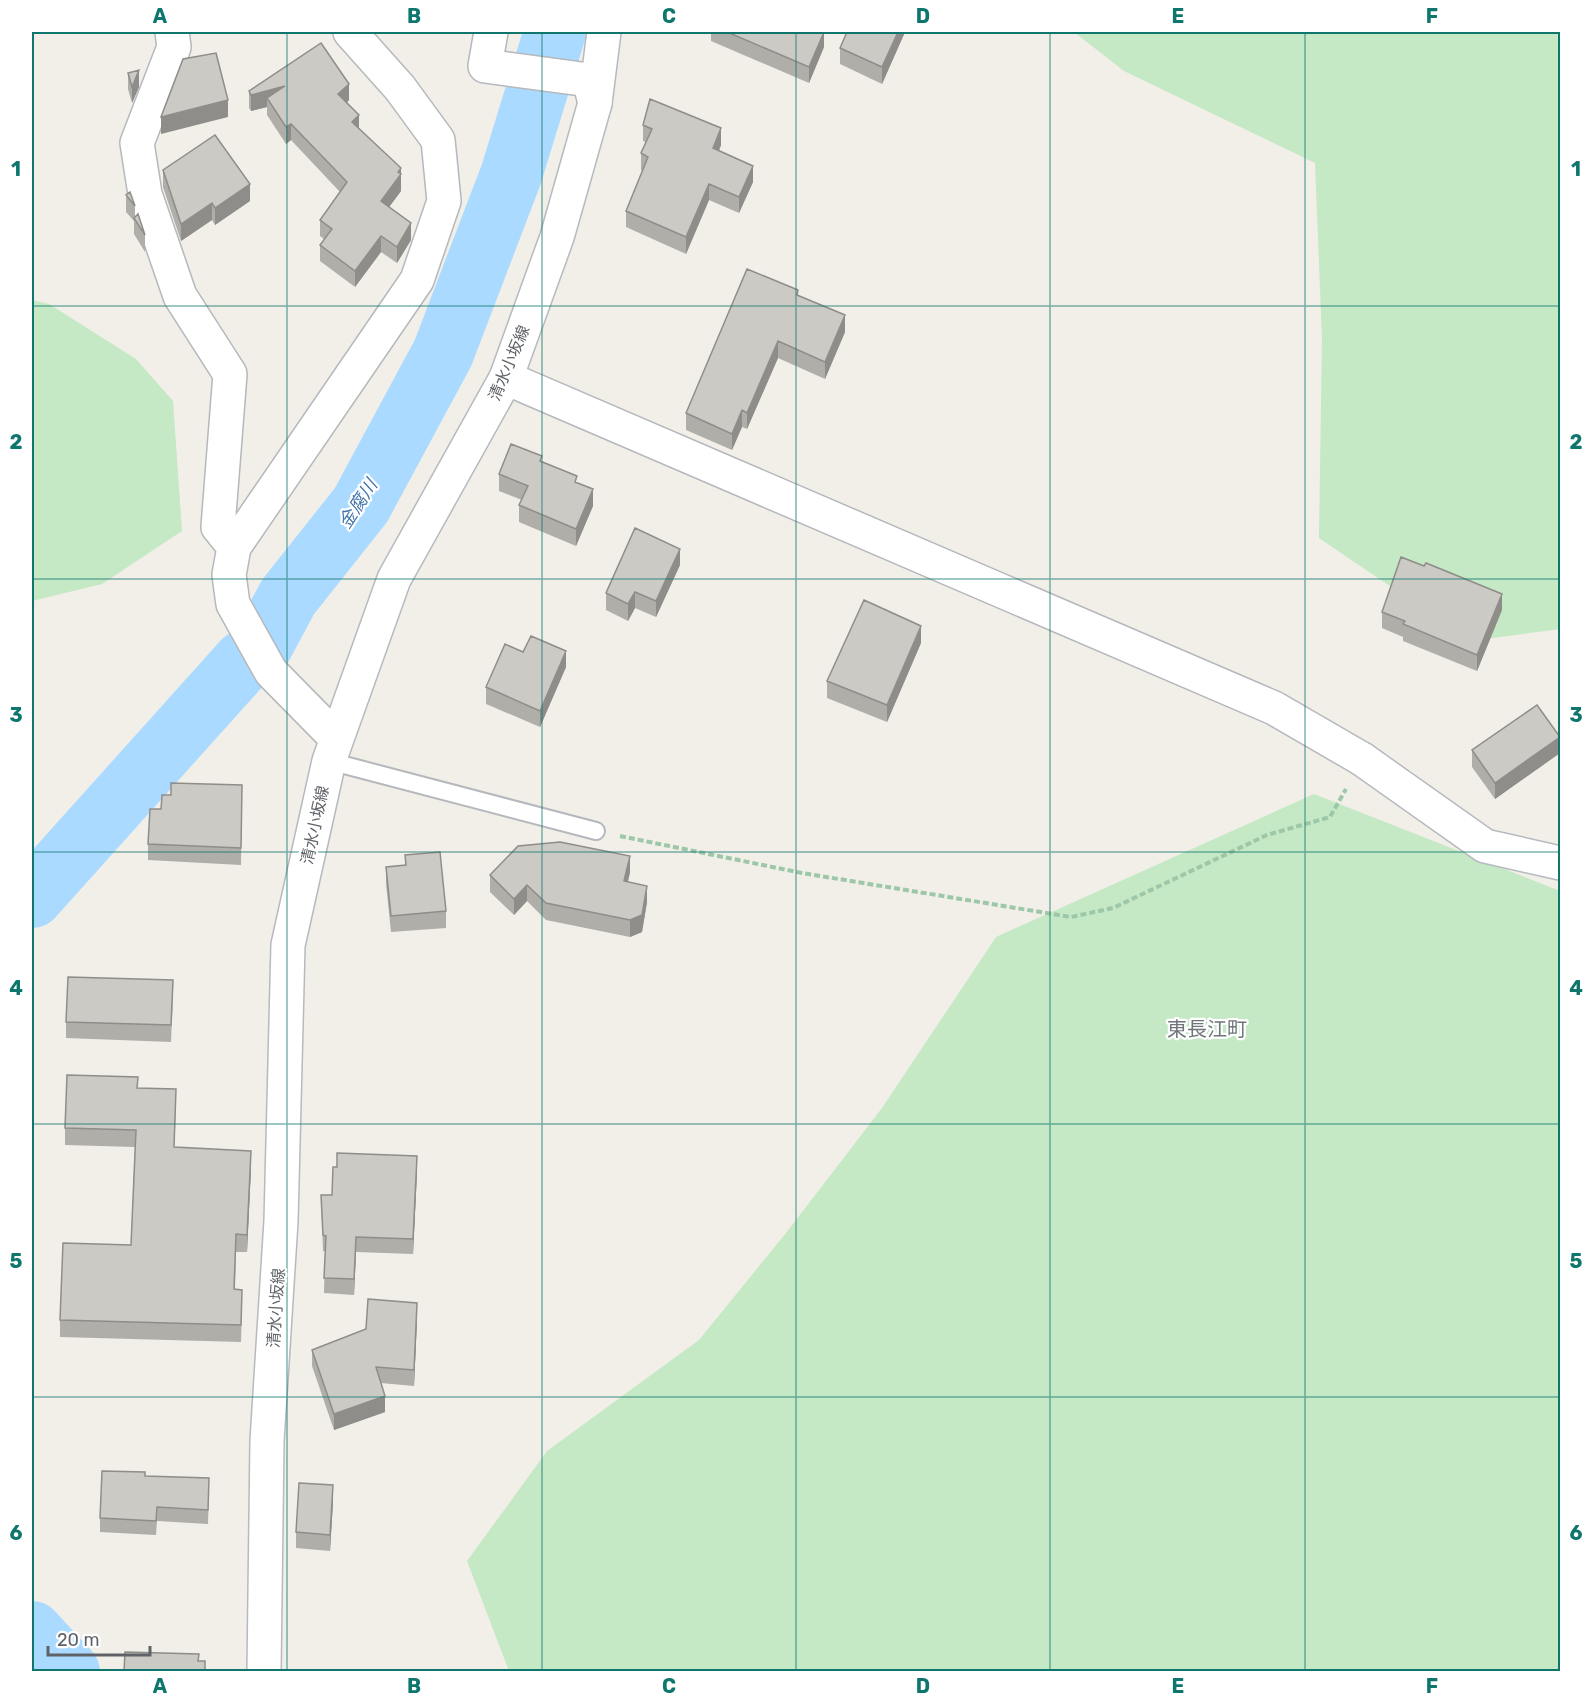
<svg xmlns="http://www.w3.org/2000/svg" width="1592" height="1703" viewBox="0 0 1592 1703" font-family="Rubik,'Noto Sans JP',sans-serif">
<rect width="100%" height="100%" fill="#f1efe8"/>
<path fill="#c5e8c5" d="M1074 32H1560V629L1471 641 1319 538 1322 339 1315 163 1124 71Z
M32 300 49 304 136 359 173 401 182 531 102 584 32 601Z
M1314 794 1560 891V1671H509L467 1561 547 1451 699 1340 786 1233 882 1108 996 937Z"/>
<g fill="none" stroke-linecap="round" stroke-linejoin="round">
<path stroke="#aadaff" stroke-width="62" d="M32 897 243 662 260 649 288 597 361 505 443 353 511 175 555 32
M32 1632 69 1672"/>
<g stroke="#b5b8bc" stroke-width="20">
<path id="lane" d="M329 761 596 831"/>
</g>
<g stroke="#b5b8bc" stroke-width="36">
<path id="street" d="M172 32 174 47 137 143 145 194 180 296 230 374 218 527 234 547
M491 32 485 66 589 80 595 103
M506 378 1274 708 1362 759
M336 738 271 672 233 604 229 575 234 547 417 280 444 201 438 140 400 88 350 32"/>
</g>
<g stroke="#b6babf" stroke-width="36">
<path id="secondary" d="M1362 759 1485 846 1560 863
M264 1672 267 1441 281 1221 288 945 329 761 394 579 506 378 557 237 595 103 604 32"/>
</g>
<path stroke="#9cc7a9" stroke-width="4" stroke-dasharray="6 3" stroke-linecap="butt" d="M620 836 802 873 1071 917 1113 908 1267 835 1330 817 1346 789"/>
<use href="#lane" stroke="#fff" stroke-width="16"/>
<use href="#street" stroke="#fff" stroke-width="33"/>
<use href="#secondary" stroke="#fff" stroke-width="33"/>
</g>
<path fill="#afaea9" d="M711 32H824V47L809 83 711 41Z
M905 32 882 84 840 64V48Z
M128 73 139 87 132 103 128 89Z
M249 91 349 100 347 103 359 128 401 174V191L389 207 411 240 397 263 381 252 355 287 320 261V245L324 239 320 236V220L340 192 291 140 286 144 267 115V107L251 111 249 108Z
M643 125 721 145 719 151 753 182 739 213 709 200 686 254 626 227V211L643 171 641 170V153L646 142 643 141Z
M163 170 250 201 215 225 212 220 181 241 163 187Z
M126 195 135 206V216L145 235V252L134 234V221L126 212Z
M798 296 845 332 825 379 778 358 747 429 742 427 732 450 686 430V413Z
M542 462 577 483 593 506 576 546 519 522V505L522 500 499 491V474Z
M680 565 656 617 635 608 628 621 606 610V593Z
M1502 610 1477 671 1403 641V637L1382 628V612Z
M921 643 887 722 827 698V681Z
M523 652 566 667 540 727 486 704V687Z
M1472 750 1560 753 1495 799 1472 767Z
M242 785 241 865 148 860V844L161 809 171 795Z
M405 855 446 911V928L391 932 386 884V867L405 865Z
M630 872 628 882 647 902 642 932 630 937 546 920 527 901 514 915 490 892V875Z
M173 997 171 1042 66 1038V1022Z
M137 1088 176 1107 174 1147 251 1168 247 1252H236L235 1289 242 1307 241 1342 60 1337V1320L131 1245 135 1147 65 1145V1128Z
M417 1172 413 1254 356 1252 354 1295 324 1293 325 1251H323L321 1195H332Z
M417 1319 414 1386 381 1383 385 1412 334 1430 312 1366V1350Z
M145 1476 209 1493 208 1524 157 1521 156 1535 100 1532V1518Z
M333 1502 330 1551 296 1548V1532Z"/>
<path fill="#8f8d8a" d="M824 32V47L809 83V67Z
M898 32H905L882 84V67Z
M139 70V87L132 103V87Z
M349 84V100L338 111V94Z
M285 86 267 98V107L251 111V95Z
M228 100V117L161 134V117Z
M359 115V132L352 122Z
M291 124V140L286 144V127Z
M721 128V145L713 164V148Z
M753 166V182L739 213V197Z
M401 168V191L381 218V201Z
M250 184V201L215 225V208Z
M709 184V200L686 254V237Z
M212 203V220L181 241V224Z
M411 223V240L397 263V247Z
M381 236V252L355 287V271Z
M845 315V332L825 379V362Z
M778 341V358L747 429V413Z
M742 410V427L732 450V434Z
M593 489V506L576 546V529Z
M680 549V565L656 617V601Z
M635 592V608L628 621V604Z
M1502 594V610L1477 671V655Z
M921 626V643L887 722V705Z
M566 651V667L540 727V711Z
M1560 737V753L1495 799V783Z
M630 856V872L624 898V881Z
M527 885V901L514 915V899Z
M647 886V902L642 932 630 937V920Z
M251 1151V1168L247 1252V1235Z
M417 1156V1172L413 1254V1239Z
M356 1237V1252L354 1295V1279Z
M417 1303V1319L414 1386V1370Z
M385 1396V1412L334 1430V1414Z
M333 1485V1502L330 1551V1535Z"/>
<path fill="#cccac5" stroke="#8f8d8a" stroke-width="1.5" d="M727 32H824L809 67Z
M847 32H898L882 67 840 48Z
M321 43 349 84 338 94 359 115 352 122 401 168 398 172 401 174 381 201 411 223 397 247 381 236 355 271 320 245 332 229 320 220 347 182 291 124 286 127 267 98 285 86 251 95 249 91Z
M216 53 228 100 161 117 183 59Z
M139 70 132 87 128 73Z
M650 99 721 128 713 148 753 166 739 197 709 184 686 237 626 211 648 157 641 153 652 129 643 125Z
M215 135 250 184 215 208 212 203 181 224 163 170Z
M130 192 135 206 126 195Z
M138 214 145 235 134 218Z
M747 269 798 290 797 295 845 315 825 362 778 341 747 413 742 410 732 434 686 413Z
M511 444 542 456 540 461 577 476 575 482 593 489 576 529 519 505 528 486 499 474Z
M635 528 680 549 656 601 635 592 628 604 606 593Z
M1401 557 1424 566 1426 563 1502 594 1477 655 1403 624 1405 621 1382 612Z
M864 600 921 626 887 705 827 681Z
M531 636 566 651 540 711 486 687 505 644 523 652Z
M1537 705 1560 737 1495 783 1472 750Z
M171 783 242 785 241 848 148 844 150 809H161L162 795H171Z
M560 842 630 856 624 881 647 886 642 915 630 920 546 903 527 885 514 899 490 875 518 846Z
M440 852 446 911 391 916 386 867 406 865 405 855Z
M68 977 173 980 171 1025 66 1022Z
M67 1075 138 1077 137 1088 176 1089 174 1147 251 1151 247 1235 236 1234 234 1289 242 1290 241 1325 60 1320 63 1243 131 1245 136 1130 65 1128Z
M337 1153 417 1156 413 1239 356 1237 354 1279 324 1278 326 1236 323 1235 321 1195H332L333 1167H337Z
M368 1299 417 1303 414 1370 376 1367 385 1396 334 1414 312 1350 366 1329Z
M102 1471 145 1472V1476L209 1478 208 1510 157 1507 156 1521 100 1518Z
M299 1483 333 1485 330 1535 296 1532Z
M125 1652 199 1654 198 1661H205V1671H124Z"/>
<path fill="none" stroke="#0f766e" stroke-width="1.5" stroke-opacity="0.55" d="M287 32V1672M542 32V1672M796 32V1672M1050 32V1672M1305 32V1672M32 306H1560M32 579H1560M32 852H1560M32 1124H1560M32 1397H1560"/>
<g text-anchor="middle" dominant-baseline="central" stroke-width="4.5" stroke-linejoin="round" paint-order="stroke">
<g font-size="16" fill="#5f6368" stroke="#fff">
<text transform="translate(509 363) rotate(-67)">清水小坂線</text>
<text transform="translate(315 825) rotate(-78)">清水小坂線</text>
<text transform="translate(276 1308) rotate(-86)">清水小坂線</text>
</g>
<g font-size="18" font-style="italic" fill="#4174aa" stroke="#fff">
<text transform="translate(358 504) rotate(-57)">金腐川</text>
</g>
<g font-size="20" fill="#70757a" stroke="#fff">
<text x="1207" y="1029">東長江町</text>
</g>
</g>
<rect width="1592" height="1703" fill="none" stroke="#ffffff" stroke-width="66"/>
<path d="M48 1646v9h102v-9" fill="none" stroke="#5f6368" stroke-width="3"/>
<text x="57" y="1646" font-size="18" fill="#5f6368" stroke="#ffffff" stroke-width="4.5" paint-order="stroke">20 m</text>
<rect x="33" y="33" width="1526" height="1637" fill="none" stroke="#0f766e" stroke-width="2"/>
<g font-size="20" text-anchor="middle" font-weight="bold" fill="#0f766e">
<text x="160" y="23">A</text>
<text x="414" y="23">B</text>
<text x="669" y="23">C</text>
<text x="923" y="23">D</text>
<text x="1178" y="23">E</text>
<text x="1432" y="23">F</text>
<text x="16" y="176">1</text>
<text x="1576" y="176">1</text>
<text x="16" y="449">2</text>
<text x="1576" y="449">2</text>
<text x="16" y="722">3</text>
<text x="1576" y="722">3</text>
<text x="16" y="995">4</text>
<text x="1576" y="995">4</text>
<text x="16" y="1268">5</text>
<text x="1576" y="1268">5</text>
<text x="16" y="1540">6</text>
<text x="1576" y="1540">6</text>
<text x="160" y="1693">A</text>
<text x="414" y="1693">B</text>
<text x="669" y="1693">C</text>
<text x="923" y="1693">D</text>
<text x="1178" y="1693">E</text>
<text x="1432" y="1693">F</text>
</g>
</svg>
